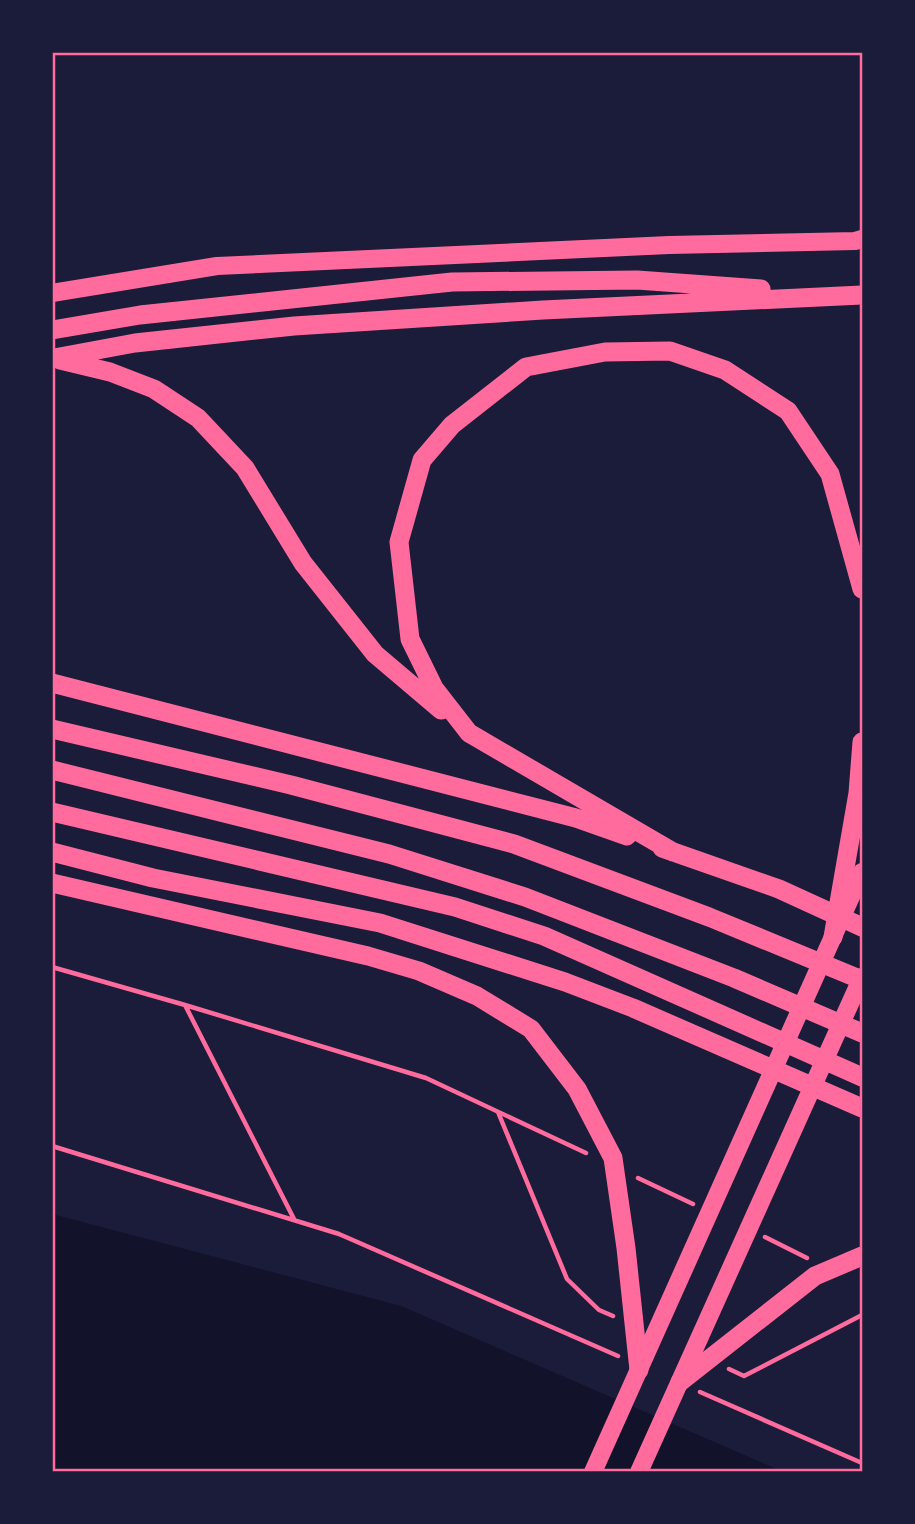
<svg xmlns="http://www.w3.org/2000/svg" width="915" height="1524" viewBox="0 0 915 1524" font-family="'Titillium Web',sans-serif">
<rect width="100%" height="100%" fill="#1b1b3a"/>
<path fill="#12122b" d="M52 1214 401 1306 781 1471H53Z"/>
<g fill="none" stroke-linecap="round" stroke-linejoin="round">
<path stroke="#ff6b9d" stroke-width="4.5" d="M52 967 185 1005 426 1078 586 1153
M185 1005 294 1219
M498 1112 567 1279 599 1310 613 1316
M52 1146 339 1234 618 1356
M638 1178 693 1204
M765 1237 807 1258
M729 1369 744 1376 862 1315
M700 1392 862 1463"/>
<path stroke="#ff6b9d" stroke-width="18" d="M52 293 217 266 669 245 855 241 862 239
M593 1472 862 872
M639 1472 862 977"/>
<path stroke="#ff6b9d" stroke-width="19" d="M52 330 140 315 452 282 637 280 761 289
M54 358 135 343 294 326 543 310 862 295
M60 360 110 372 154 389 198 418 245 468 303 563 375 654 441 710
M52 683 576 818 627 836
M52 729 291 785 514 844 709 917 862 980
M52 770 389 854 525 897 734 978 862 1033
M52 812 455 907 544 936 862 1077
M662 848 779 889 862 927
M52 852 153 878 380 923 565 982 633 1008 862 1108
M673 852 469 733 434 688 410 639 399 542 422 460 452 425 526 367 605 352 670 351 725 370 788 411 830 474 862 589
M52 883 368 956 419 971 477 996 531 1029 577 1089 613 1158 626 1248 639 1370
M833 937 858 793 862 742
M680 1382 815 1276 862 1256"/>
</g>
<rect width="915" height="1524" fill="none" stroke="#1b1b3a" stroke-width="108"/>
<rect x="54" y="54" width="807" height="1416" fill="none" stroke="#ff6b9d" stroke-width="2.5"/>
</svg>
